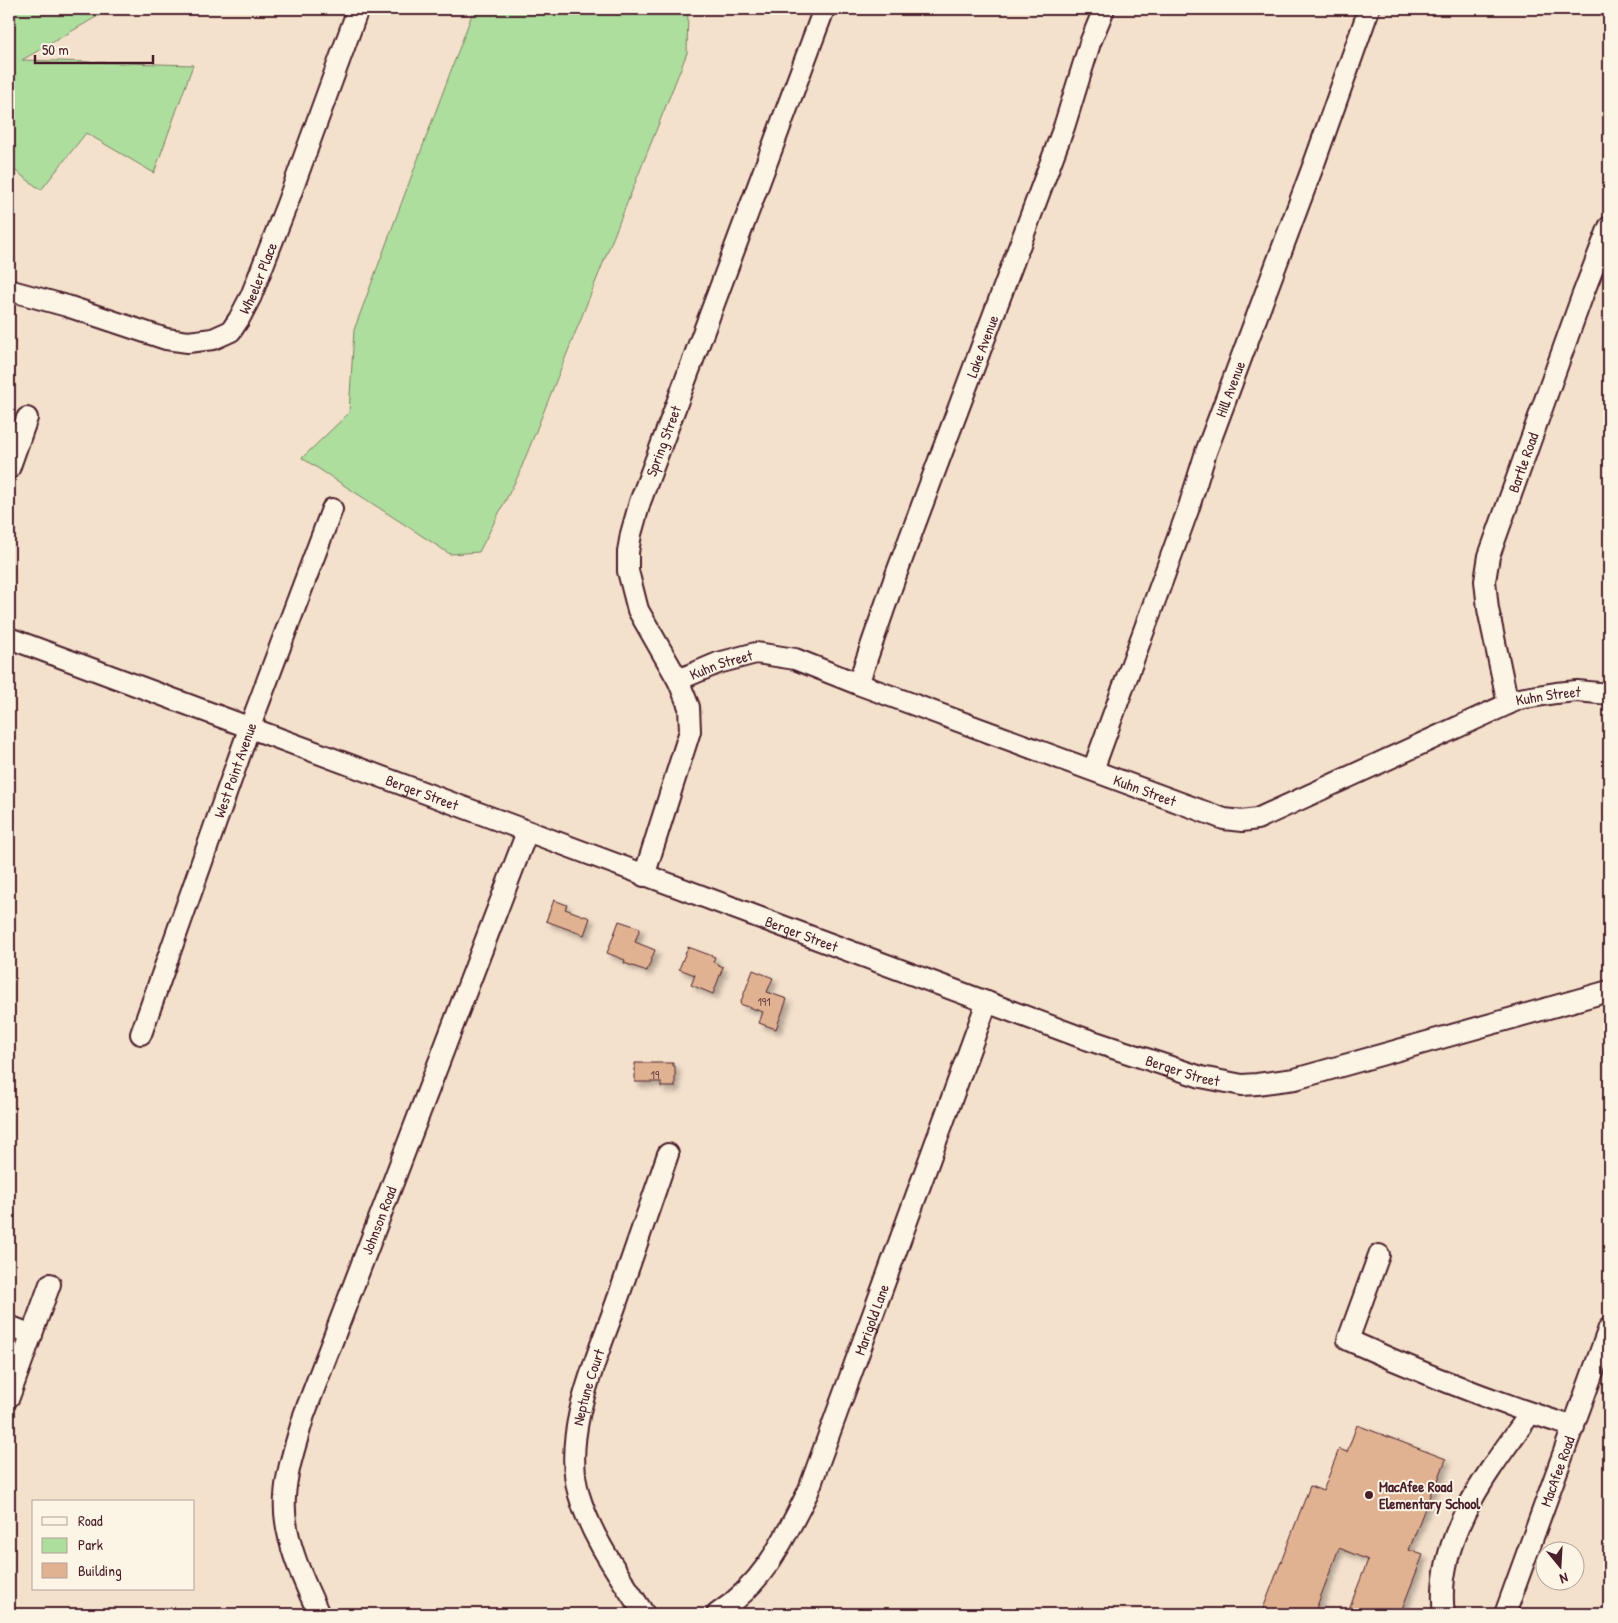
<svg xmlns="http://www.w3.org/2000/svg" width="1618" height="1623" viewBox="0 0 1618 1623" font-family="'Patrick Hand',sans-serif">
<defs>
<filter id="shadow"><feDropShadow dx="4.5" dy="4.5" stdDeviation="2.5" flood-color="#0004"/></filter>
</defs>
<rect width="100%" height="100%" fill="#f4e1cc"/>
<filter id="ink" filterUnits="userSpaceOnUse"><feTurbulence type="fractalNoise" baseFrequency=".02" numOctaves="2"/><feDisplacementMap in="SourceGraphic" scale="10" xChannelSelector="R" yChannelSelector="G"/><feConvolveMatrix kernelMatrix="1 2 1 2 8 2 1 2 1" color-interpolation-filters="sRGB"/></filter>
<g filter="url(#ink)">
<path fill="#adde9e" stroke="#7c7e64" d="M9 9H110L22 60 193 65 154 173 86 133 41 190 9 166Z
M474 9H688L687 53 518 476 479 552 450 554 302 458 349 413 354 330Z"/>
<path fill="#e1b292" stroke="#4a1f2b" filter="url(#shadow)" d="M554 900 567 905 565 909 590 918 584 935 546 921Z
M619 921 640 928 635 942 655 950 647 971 624 963 625 960 607 953Z
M688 947 715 957 713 962 723 967 713 994 691 985 695 975 679 969Z
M753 970 773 978 767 992 787 999 776 1029 759 1023 763 1012 740 1004Z
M635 1063H673V1066H675V1087H661V1082H635Z
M1357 1425 1446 1459 1437 1483 1435 1482 1409 1550 1423 1555 1400 1614H1347L1368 1560 1339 1548 1314 1614H1261L1310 1486 1323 1491 1339 1449 1347 1452Z"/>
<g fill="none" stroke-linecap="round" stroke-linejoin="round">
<g stroke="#4a1f2b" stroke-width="24">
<g id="minor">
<path id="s1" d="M12 291 67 306 166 339 188 342 213 339 231 331 239 319 251 296 287 204 358 9"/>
<path d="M9 469 27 418"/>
<path id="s2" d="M9 638 1083 1038 1201 1077 1242 1085 1257 1084 1295 1079 1609 991"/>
<path id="s3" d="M678 680 718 663 756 653 795 659 858 684 1224 819 1242 821 1257 819 1519 699 1556 693 1577 691 1609 694"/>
<path id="s4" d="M858 684 894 580 1064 127 1090 43 1104 9"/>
<path id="s5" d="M1508 704 1488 609 1485 581 1489 556 1583 294 1609 227"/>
<path id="s6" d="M1093 770 1188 510 1206 452 1315 161 1369 9"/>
<path id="s7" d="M644 876 690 731 689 707 678 680 638 610 628 571V552L631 534 640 502 824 9"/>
<path id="s8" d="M141 1034 249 729 332 509"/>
<path d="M1379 1255 1348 1340C1421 1373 1497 1403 1574 1427"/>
<path d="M9 1326 32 1335"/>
<path d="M9 1397 50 1284"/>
<path id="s9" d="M319 1614C303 1580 282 1536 285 1497 286 1471 297 1441 304 1415L527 832"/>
<path id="s10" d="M644 1614C620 1576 592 1539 579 1495 561 1433 597 1359 617 1301 634 1252 651 1203 668 1154"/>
<path id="s11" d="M717 1614C765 1582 783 1541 808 1492L987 1002"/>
<path d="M1444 1614C1434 1540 1489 1470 1530 1414"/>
<path id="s12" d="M1505 1614 1609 1328"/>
</g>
</g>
<use href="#minor" stroke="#fcf5e5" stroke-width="20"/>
</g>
</g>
<circle fill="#4a1f2b" stroke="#fcf5e5" stroke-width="2" cx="1369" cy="1495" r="5"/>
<g text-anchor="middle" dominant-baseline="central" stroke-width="4" stroke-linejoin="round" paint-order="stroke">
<g font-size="12" fill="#704445">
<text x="764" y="1001">191</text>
<text x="655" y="1074">19</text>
</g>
<g font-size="15" fill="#4a1f2b" stroke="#fcf5e5">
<text stroke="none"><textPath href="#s1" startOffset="288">Wheeler Place</textPath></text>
<text stroke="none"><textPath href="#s4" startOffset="360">Lake Avenue</textPath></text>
<text stroke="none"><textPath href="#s6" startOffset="405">Hill Avenue</textPath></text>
<text stroke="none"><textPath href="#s7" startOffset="462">Spring Street</textPath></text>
<text stroke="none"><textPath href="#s5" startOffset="250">Bartle Road</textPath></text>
<text stroke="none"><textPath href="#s3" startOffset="46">Kuhn Street</textPath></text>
<text stroke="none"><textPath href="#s3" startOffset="931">Kuhn Street</textPath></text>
<text stroke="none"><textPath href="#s8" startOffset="280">West Point Avenue</textPath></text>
<text stroke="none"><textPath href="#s3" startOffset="496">Kuhn Street</textPath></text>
<text stroke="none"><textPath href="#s2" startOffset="441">Berger Street</textPath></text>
<text stroke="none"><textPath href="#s2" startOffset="846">Berger Street</textPath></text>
<text stroke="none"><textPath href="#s2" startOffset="1251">Berger Street</textPath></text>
<text stroke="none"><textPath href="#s9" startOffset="416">Johnson Road</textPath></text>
<text stroke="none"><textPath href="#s11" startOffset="338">Marigold Lane</textPath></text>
<text stroke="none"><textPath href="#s10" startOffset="246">Neptune Court</textPath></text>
<text stroke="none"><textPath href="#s12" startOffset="152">MacAfee Road</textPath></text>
</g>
<g font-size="15" font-weight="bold" fill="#4a1f2b" stroke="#fcf5e5" text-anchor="start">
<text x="1379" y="1486">MacAfee Road<tspan x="1379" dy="17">Elementary School</tspan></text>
</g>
</g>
<rect width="1618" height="1623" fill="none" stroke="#fcf5e5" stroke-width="30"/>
<rect x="15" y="15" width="1588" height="1593" fill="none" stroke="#4a1f2b" stroke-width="2" filter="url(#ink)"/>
<rect x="32" y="1500" width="162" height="90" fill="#fcf5e5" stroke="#b59f9b"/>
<rect x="42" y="1517" width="25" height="8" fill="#fcf5e5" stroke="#b59f9b"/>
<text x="78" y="1526" font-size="15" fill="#4a1f2b">Road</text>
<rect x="42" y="1538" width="25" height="15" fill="#adde9e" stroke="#b59f9b"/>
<text x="78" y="1550" font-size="15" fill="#4a1f2b">Park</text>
<rect x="42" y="1563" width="25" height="15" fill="#e1b292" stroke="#b59f9b"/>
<text x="78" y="1576" font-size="15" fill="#4a1f2b">Building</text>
<g transform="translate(1560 1566) rotate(162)"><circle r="24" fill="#fcf5e5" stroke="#b59f9b"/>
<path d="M0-4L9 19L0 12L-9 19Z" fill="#4a1f2b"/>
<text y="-8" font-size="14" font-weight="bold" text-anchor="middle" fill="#4a1f2b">N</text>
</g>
<path d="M35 55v8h118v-8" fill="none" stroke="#4a1f2b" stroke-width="2.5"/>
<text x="42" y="55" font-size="15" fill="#4a1f2b" stroke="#fcf5e5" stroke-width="4" paint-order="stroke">50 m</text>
</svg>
